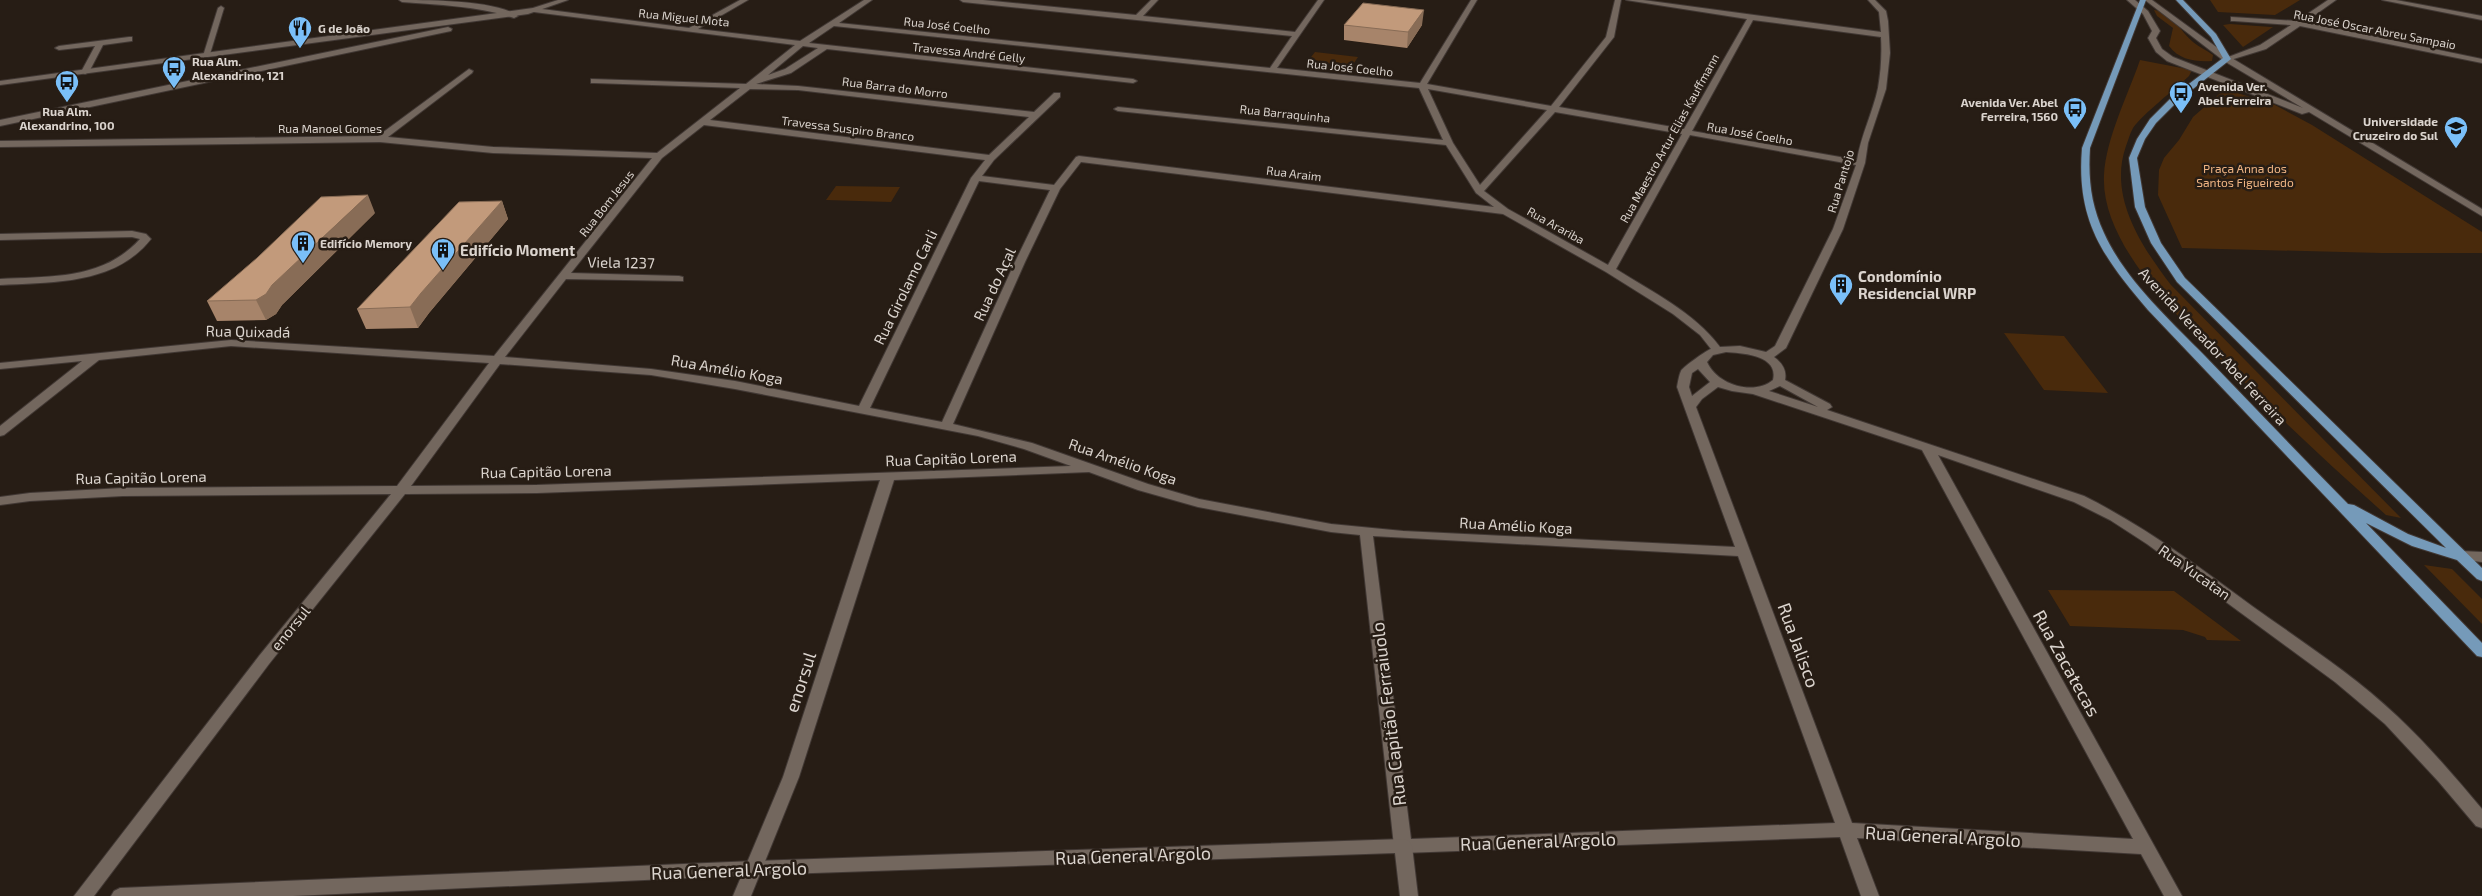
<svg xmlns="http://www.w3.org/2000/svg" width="2482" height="896" viewBox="0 0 2482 896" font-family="'Exo 2',sans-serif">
<rect width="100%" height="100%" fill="#271d15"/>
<path fill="#492a0c" d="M2210 0H2300L2275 15 2218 12Z
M2154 10C2172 12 2180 31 2193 42 2199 47 2206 50 2213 55L2212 61C2196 62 2179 60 2169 46L2173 28 2157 16Z
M2230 24 2271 27H2273L2243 47 2223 25Z
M1315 52 1358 57 1352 66 1308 61Z
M2140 60 2192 70 2189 76C2174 90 2144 113 2133 128 2130 133 2128 141 2126 146 2108 197 2142 247 2171 285L2401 518 2386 515C2337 471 2289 427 2242 380 2194 332 2100 250 2104 175 2106 138 2128 95 2140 60Z
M2225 89 2275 105 2312 125 2482 232V253H2381L2182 248 2158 195 2159 170 2164 158 2179 140 2193 117Z
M836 186 900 187 891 202 826 200Z
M2004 333 2064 336 2108 393 2044 390Z
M2424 565 2452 569 2482 599V624Z
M2048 590 2174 591 2241 641 2207 640 2205 637 2183 630 2070 626Z"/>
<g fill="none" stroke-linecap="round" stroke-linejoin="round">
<g stroke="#413834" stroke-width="2">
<path id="street" d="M399 0C426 0 497 0 518 16L514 18C478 6 440 5 402 2Z
M740 0H748L698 29 800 41 864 0H872L839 23 1270 68 1292 36 963 2 960 0H983L1136 15 1151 0H1158L1143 16 1295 32 1318 0H1324L1277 68 1420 83 1471 0H1477L1427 84 1551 106 1606 37 1615 0H1621L1614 37 1559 107 1684 129 1747 19 1626 0H1643L1881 32 1879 12 1868 0H1875L1886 11 1888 21 1890 53 1886 89 1868 143 1865 163 1843 229 1786 348 1774 357C1782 363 1787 370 1785 380L1830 404 1832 407 1827 410 2084 496C2144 526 2198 566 2252 606 2301 641 2354 675 2397 716 2428 745 2455 777 2482 809V828L2476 826 2438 781 2385 724 2335 682 2147 544 2110 520 2074 502 1938 455 2182 896H2164L2141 854 1857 838 1879 896H1861L1840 837 1403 853 1397 851 1394 846 1360 535 1331 532 1198 507 1138 490 1089 472 894 480 799 777 751 896H733L783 777 880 480 537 493 405 494 269 664 94 896H74L259 656 391 494 123 496 30 501 0 505V497L30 493 123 488 397 486 489 363 231 346 99 360 4 435 0 436V426L82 361 0 369V363L231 340 494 356 652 158 493 153 380 142 0 147V141L378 136 469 69 473 71 472 73 388 137 493 147 657 153 740 88 594 83H591V79L746 84 795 45 534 12 530 10 534 8 689 28ZM1753 20 1881 37C1882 54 1881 71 1878 88 1873 112 1861 135 1857 160L1692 131ZM834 26 1419 88 1443 140 1118 107 1114 109 1118 111 1446 145 1476 193 1494 207 1079 156 1076 157 1054 185 982 176 994 160 1060 97V93H1054L1034 112 798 86 756 84 791 73 827 49 1133 83 1137 81 1133 79 809 43ZM803 46 818 48 785 69 768 75ZM750 89 798 90 1029 117 989 155 710 120ZM1428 89 1547 110 1480 185 1453 143ZM1555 112 1682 134 1608 265 1508 209 1484 191ZM704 125 985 160 971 178 859 406 735 381 651 369 505 357 566 279 683 281V277L679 276 571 273 662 158ZM1690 135 1856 165 1833 229 1775 346 1766 352 1740 346 1720 347C1694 312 1652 292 1616 269ZM1081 162 1503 214 1606 272 1673 314 1700 335 1711 349C1707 350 1683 367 1681 371 1679 375 1678 382 1677 387L1735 547 1403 531 1331 524 1199 499 1148 484 1032 443 953 424 1025 262 1060 189ZM979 181 1050 190 1015 262 942 422 870 408ZM1726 352C1742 353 1779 355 1773 380 1754 396 1717 385 1707 362L1713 355ZM500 364 651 375 735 389 978 436 1024 449 1071 466 537 485 411 486ZM1698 369 1710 382 1692 396 1689 387 1692 373ZM1780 386 1818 407 1769 391ZM1718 387 1732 391 1753 394 1922 450 2133 839 1852 823 1696 407 1702 399ZM1373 536 1738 556 1835 823 1411 839Z
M2328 0H2336L2305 22 2482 59V63L2300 26 2266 49 2227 61 2223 59 2260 45 2291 25 2234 21H2231V17L2297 21Z
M2382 0H2396L2482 16V20Z
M221 6 224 8 210 54 203 56 218 8Z
M448 27 452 29 451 31 0 126V120Z
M129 37H132V41L103 45 89 72 85 74 81 72 95 46 59 50 55 48 59 46Z
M132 231 146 234 151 239C115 285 53 282 0 285V279C52 276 103 280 140 239L132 237 0 240V234Z"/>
</g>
<g stroke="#413834" stroke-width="2">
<path id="secondary" d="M558 0H568L528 14 0 85V81L533 8Z
M2127 0H2135L2148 11 2160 31 2156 38 2162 49 2173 57 2303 108 2224 61 2145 0H2152L2230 57 2482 209V216L2309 112 2302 114 2167 61 2156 52 2148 38 2152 31 2143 14Z
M2461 551 2482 552V562L2456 559 2454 556 2456 553Z
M1403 839 1409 841 1412 846 1418 896H1400L1395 853 754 875 293 896H111L114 891 120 888 754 861Z"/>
</g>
<g stroke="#413834" stroke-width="2">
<path id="primary" d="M2140 0H2146L2090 148C2088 179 2091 205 2104 233 2126 281 2169 319 2205 356 2253 406 2300 455 2348 504L2354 505 2408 534 2446 548 2177 282 2151 243 2135 207 2129 158 2137 139 2150 119 2173 96 2223 58 2211 37 2176 0H2183L2216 34 2231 59 2179 100 2156 123 2145 139 2137 158 2145 207 2161 243 2185 278 2482 568V581L2477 579 2457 560 2412 546 2366 523 2482 643V657L2477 656 2148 310C2103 257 2076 221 2082 148Z"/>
</g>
<use href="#street" fill="#73675e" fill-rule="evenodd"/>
<use href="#secondary" fill="#73675e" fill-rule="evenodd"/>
<use href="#primary" fill="#759ab9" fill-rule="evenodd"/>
</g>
<path fill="#a7846a" d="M1344 25H1422L1407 48 1344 40Z
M502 201 508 219 429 313 418 328 366 329 357 309Z
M375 213 282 305 276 314 266 320 217 321 207 301Z"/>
<path fill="#886c56" d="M1424 10 1422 25 1407 48 1408 32Z
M368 195 375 213 282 305 276 314 266 320 256 300Z
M502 201 508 219 429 313 418 328 410 307 421 293Z"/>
<path fill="#c29a7b" stroke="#886c56" d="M1363 3 1424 10 1408 32 1344 25Z
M368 195 272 285 266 294 256 300 207 301 257 258 321 197Z
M502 201 421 293 410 307 357 309 459 202Z"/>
<defs>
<g id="restaurant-pin" transform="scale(1.25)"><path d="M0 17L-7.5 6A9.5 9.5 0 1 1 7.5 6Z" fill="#7abff8" stroke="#271d15"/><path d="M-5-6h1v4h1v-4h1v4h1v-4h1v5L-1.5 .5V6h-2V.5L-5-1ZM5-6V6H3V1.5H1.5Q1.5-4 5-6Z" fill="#111"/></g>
<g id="bus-pin" transform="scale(1.25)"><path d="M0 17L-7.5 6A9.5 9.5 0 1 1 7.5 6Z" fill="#7abff8" stroke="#271d15"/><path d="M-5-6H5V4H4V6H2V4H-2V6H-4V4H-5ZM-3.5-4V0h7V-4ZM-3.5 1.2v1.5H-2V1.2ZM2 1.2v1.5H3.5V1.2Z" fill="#111"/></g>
<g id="university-pin" transform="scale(1.25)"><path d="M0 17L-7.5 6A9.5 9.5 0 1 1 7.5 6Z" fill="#7abff8" stroke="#271d15"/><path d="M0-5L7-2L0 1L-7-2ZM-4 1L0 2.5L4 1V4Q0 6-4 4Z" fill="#111"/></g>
<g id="building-pin" transform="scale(1.25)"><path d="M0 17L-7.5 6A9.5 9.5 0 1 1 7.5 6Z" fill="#7abff8" stroke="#271d15"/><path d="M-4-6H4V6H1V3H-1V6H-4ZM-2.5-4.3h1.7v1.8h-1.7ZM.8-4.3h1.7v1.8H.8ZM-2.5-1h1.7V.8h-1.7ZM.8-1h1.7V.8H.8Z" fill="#111"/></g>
</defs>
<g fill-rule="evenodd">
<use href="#restaurant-pin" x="300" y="28"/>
<use href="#bus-pin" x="174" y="68"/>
<use href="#bus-pin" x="67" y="82"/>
<use href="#bus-pin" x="2181" y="93"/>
<use href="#bus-pin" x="2075" y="109"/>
<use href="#university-pin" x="2456" y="128"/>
<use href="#building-pin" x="303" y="243"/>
<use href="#building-pin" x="443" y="250"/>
<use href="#building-pin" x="1841" y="285"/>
</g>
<g text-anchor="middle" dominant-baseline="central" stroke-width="5" stroke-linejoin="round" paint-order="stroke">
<g font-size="12" fill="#dbd4ce" stroke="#271d15">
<text transform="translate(684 17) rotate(6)">Rua Miguel Mota</text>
<text transform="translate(947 25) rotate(6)">Rua José Coelho</text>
<text transform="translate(2375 29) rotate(11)">Rua José Oscar Abreu Sampaio</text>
<text transform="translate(969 52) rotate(6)">Travessa André Gelly</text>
<text transform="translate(1350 67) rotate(6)">Rua José Coelho</text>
<text transform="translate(895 87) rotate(7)">Rua Barra do Morro</text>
<text transform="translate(1285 113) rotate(6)">Rua Barraquinha</text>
<text x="330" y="128">Rua Manoel Gomes</text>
<text transform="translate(848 128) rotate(7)">Travessa Suspiro Branco</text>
<text transform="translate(1750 133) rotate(10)">Rua José Coelho</text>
<text transform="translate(1669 138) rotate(-61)">Rua Maestro Artur Elias Kauffmann</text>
<text transform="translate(1294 173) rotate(7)">Rua Araim</text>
<text transform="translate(1840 181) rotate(-73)">Rua Pantojo</text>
<text transform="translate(606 203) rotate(-52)">Rua Bom Jesus</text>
<text transform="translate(1556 225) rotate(29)">Rua Arariba</text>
</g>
<g font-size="12" font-weight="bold" fill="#dbd4ce" stroke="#271d15" text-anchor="start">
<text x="318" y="28">G de João</text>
<text x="192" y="61">Rua Alm.<tspan x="192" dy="14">Alexandrino, 121</tspan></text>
<text x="2198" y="86">Avenida Ver.<tspan x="2198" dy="14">Abel Ferreira</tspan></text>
<text x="2058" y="102" text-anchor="end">Avenida Ver. Abel<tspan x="2058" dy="14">Ferreira, 1560</tspan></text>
<text x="67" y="111" text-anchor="middle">Rua Alm.<tspan x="67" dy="14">Alexandrino, 100</tspan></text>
<text x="2438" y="121" text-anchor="end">Universidade<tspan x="2438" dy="14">Cruzeiro do Sul</tspan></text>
<text x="320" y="243">Edifício Memory</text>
</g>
<g font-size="12" fill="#efb483" stroke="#271d15">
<text x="2245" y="168">Praça Anna dos<tspan x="2245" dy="14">Santos Figueiredo</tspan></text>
</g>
<g font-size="15" font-weight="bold" fill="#dbd4ce" stroke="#271d15" text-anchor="start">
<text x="460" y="250">Edifício Moment</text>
<text x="1858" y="276">Condomínio<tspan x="1858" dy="17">Residencial WRP</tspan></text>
</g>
<g font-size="15" fill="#dbd4ce" stroke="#271d15">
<text transform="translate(621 262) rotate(1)">Viela 1237</text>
<text transform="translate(994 284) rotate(-65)">Rua do Açal</text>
<text transform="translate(905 287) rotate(-64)">Rua Girolamo Carli</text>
<text transform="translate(248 331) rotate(1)">Rua Quixadá</text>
<text transform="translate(2213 346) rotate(47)">Avenida Vereador Abel Ferreira</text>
<text transform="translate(727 369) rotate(10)">Rua Amélio Koga</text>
<text transform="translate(951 458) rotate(-2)">Rua Capitão Lorena</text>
<text transform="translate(1123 461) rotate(19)">Rua Amélio Koga</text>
<text transform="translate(546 471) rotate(-1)">Rua Capitão Lorena</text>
<text transform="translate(141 477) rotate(-1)">Rua Capitão Lorena</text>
<text transform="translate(1516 525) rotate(3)">Rua Amélio Koga</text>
<text transform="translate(2195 572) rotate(35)">Rua Yucatan</text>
<text transform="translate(290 628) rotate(-51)">enorsul</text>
</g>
<g font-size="18" fill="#dbd4ce" stroke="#271d15">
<text transform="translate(1799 645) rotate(70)">Rua Jalisco</text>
<text transform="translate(2067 663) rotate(61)">Rua Zacatecas</text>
<text transform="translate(800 682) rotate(-72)">enorsul</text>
<text transform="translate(1388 714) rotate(-97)">Rua Capitão Ferraiuolo</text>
<text transform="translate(1943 836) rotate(3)">Rua General Argolo</text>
<text transform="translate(1538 841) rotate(-2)">Rua General Argolo</text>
<text transform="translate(1133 855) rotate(-2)">Rua General Argolo</text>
<text transform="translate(729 870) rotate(-2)">Rua General Argolo</text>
</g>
</g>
</svg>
